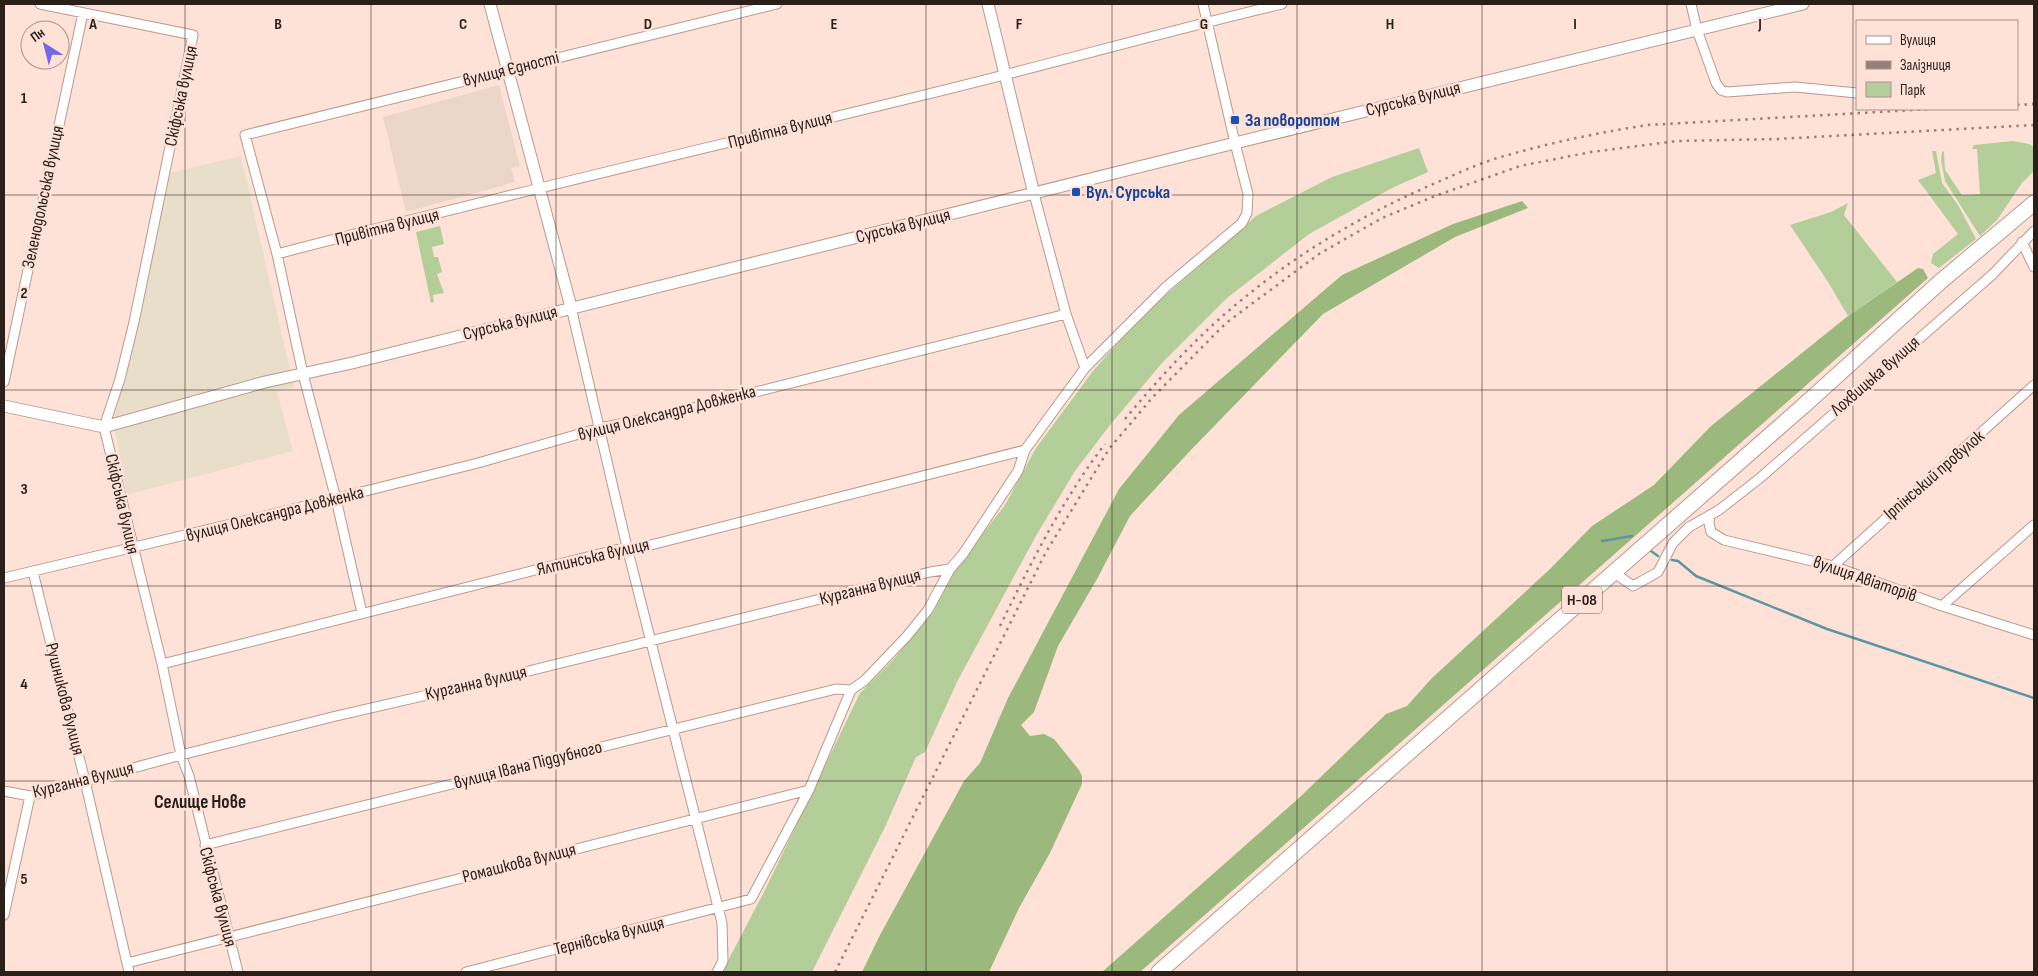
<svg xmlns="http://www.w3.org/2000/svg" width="2038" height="976" viewBox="0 0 2038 976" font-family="'Sofia Sans Condensed',sans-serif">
<rect width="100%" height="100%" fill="#fee2d8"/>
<path fill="#e9dec9" d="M241 156 294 387 277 392 293 451 126 495 113 418 169 173Z"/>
<path fill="#ecd6c9" d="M499 85 520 166 511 168 515 182 406 212 383 117Z"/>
<path fill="#b4ce99" d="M2013 141 2029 144 2034 147V171L2022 183 1997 220 1980 236 1945 181 1941 160 1942 152 1944 151 1945 170 1962 195 1980 194 1977 149H1972L1974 145Z
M1419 148 1428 172 1394 187 1309 234 1227 298 1162 363 1110 425 1075 471 1037 534 958 680 925 752 916 757 885 827 812 972H722L765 890 860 693 893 660 933 611 954 571 1005 505 1036 448 1093 371 1142 316 1256 216 1332 177Z
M1932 151H1936L1942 183 1958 205 1976 239 1939 268 1931 263 1933 254 1958 234 1918 180 1936 173Z
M1848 203 1844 215 1897 282 1848 316 1828 282 1790 225 1831 212Z
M440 226 444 244 432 247 434 257H438L442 272 437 274 444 293 433 295 434 302 431 303 416 232Z"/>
<path fill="#9cb97d" d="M1522 201 1528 208 1455 237 1323 314 1188 453 1130 516 1097 579 1058 646 1034 712 1021 725 1030 736 1044 734 1054 739 1079 770 1082 776V784L1050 853 1019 908 989 972H862L880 935 964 781 980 763 1008 698 1119 489 1179 415 1342 275 1453 224Z
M1918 268 1923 269 1928 278 1140 972H1102L1300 797 1386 714 1407 706 1431 679 1551 568 1592 526 1654 485 1711 426 1848 316Z"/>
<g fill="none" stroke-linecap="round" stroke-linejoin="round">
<path stroke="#5d95a2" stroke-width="2.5" d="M1602 541 1632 536
M1651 551 1658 556
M1672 560 1678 561 1696 576 1827 629 2034 698"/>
<g stroke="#b9998d" stroke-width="11">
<path id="minor" d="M40 4 193 35 134 322 120 379 104 427 162 664 181 755 189 776 238 972
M1691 4 1697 30 1716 83 1721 90 1727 92 1795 87 1857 93
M1034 194 1066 314
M2022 242 2034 267
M277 254C492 198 708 148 924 95 1044 66 1163 32 1282 4
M571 307 627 547 722 923 723 961 717 972
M4 382 83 13
M1710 515 1709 523 1711 532 1724 540 1833 566 1942 606 2034 635
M1833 566 2034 385
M33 572 85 781 129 972
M1613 572 1633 586 1658 572 1673 543 1689 527 1719 510 1760 478 1993 274 2034 231
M4 578 261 517 478 463 600 428 660 416 1066 314 1085 368 1167 286 1242 223 1247 213 1248 194 1235 143 1203 4
M1942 606 2034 525
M362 613 336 499 303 374 277 254 245 135 777 4
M162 664 627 547 639 548 1025 450
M4 791 30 796 181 755 332 717 488 681 930 572 950 569
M205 845 836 689 851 690
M4 915 30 796
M127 963 809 790
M466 972 751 899 809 790 851 690 864 681 907 636 928 610 950 569 963 554 1018 471 1025 450 1085 368"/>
</g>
<g stroke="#b9998d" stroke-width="13">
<path id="tertiary" d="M490 4 571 307
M988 4 1034 194
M4 406 104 427 265 382 352 363 1235 143 1803 4"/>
</g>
<g stroke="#b9998d" stroke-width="17">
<path id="primary" d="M1159 972 1810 400 1940 282 2034 203"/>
</g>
<use href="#minor" stroke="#fff" stroke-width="9"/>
<use href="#tertiary" stroke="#fff" stroke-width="11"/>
<use href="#primary" stroke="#fff" stroke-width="15"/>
<path stroke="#958179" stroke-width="2.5" stroke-dasharray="2.5 5" stroke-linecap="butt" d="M2017 105 2034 104
M1125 419C1161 376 1200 333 1244 298 1301 251 1363 215 1431 185 1456 174 1481 162 1508 155 1554 142 1601 132 1648 125L1932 109
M1000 626C1031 563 1062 500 1105 444
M835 972 1046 552 1109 449 1152 398 1226 323 1319 254 1382 218 1435 196 1520 166 1591 152 1677 141 1777 139 2034 125"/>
</g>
<path fill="none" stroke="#2b1f1a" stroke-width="1" stroke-opacity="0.55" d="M185 4V972M371 4V972M556 4V972M741 4V972M926 4V972M1112 4V972M1297 4V972M1482 4V972M1667 4V972M1853 4V972M4 195H2034M4 390H2034M4 586H2034M4 781H2034"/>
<g fill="#1a4fb4" stroke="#fee2d8" stroke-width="2">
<rect x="1230" y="115" width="10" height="10" rx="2.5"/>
<rect x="1071" y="187" width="10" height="10" rx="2.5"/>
</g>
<g text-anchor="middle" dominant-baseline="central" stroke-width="5" stroke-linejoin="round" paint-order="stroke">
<rect fill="#fee2d8" stroke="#6a5a53" stroke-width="1" x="1562" y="586.5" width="40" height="27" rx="4"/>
<g font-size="16" font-weight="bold" fill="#2b1f1a">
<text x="1582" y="600">Н-08</text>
</g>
<g font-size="18" fill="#2b1f1a" stroke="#fee2d8">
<text transform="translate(511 69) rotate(-14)">вулиця Єдності</text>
<text transform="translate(181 96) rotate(-78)">Скіфська вулиця</text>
<text transform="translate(1413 99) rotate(-14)">Сурська вулиця</text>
<text transform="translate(780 130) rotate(-14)">Привітна вулиця</text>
<text transform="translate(43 197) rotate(-78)">Зеленодольська вулиця</text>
<text transform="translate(903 226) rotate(-14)">Сурська вулиця</text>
<text transform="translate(387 227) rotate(-14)">Привітна вулиця</text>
<text transform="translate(510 323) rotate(-14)">Сурська вулиця</text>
<text transform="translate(1875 376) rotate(-41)">Лохвицька вулиця</text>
<text transform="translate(667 413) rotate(-14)">вулиця Олександра Довженка</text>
<text transform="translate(1934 475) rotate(-41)">Ірпінський провулок</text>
<text transform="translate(122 504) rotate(77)">Скіфська вулиця</text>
<text transform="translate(275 514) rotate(-14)">вулиця Олександра Довженка</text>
<text transform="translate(593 557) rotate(-13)">Ялтинська вулиця</text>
<text transform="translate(1865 579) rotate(19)">вулиця Авіаторів</text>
<text transform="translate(870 587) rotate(-14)">Курганна вулиця</text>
<text transform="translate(476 683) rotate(-13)">Курганна вулиця</text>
<text transform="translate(65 699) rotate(76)">Рушникова вулиця</text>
<text transform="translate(528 765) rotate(-14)">вулиця Івана Піддубного</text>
<text transform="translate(83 780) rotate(-14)">Курганна вулиця</text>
<text transform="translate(519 863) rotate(-14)">Ромашкова вулиця</text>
<text transform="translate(218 897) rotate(75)">Скіфська вулиця</text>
<text transform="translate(609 936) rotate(-14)">Тернівська вулиця</text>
</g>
<g font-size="18" font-weight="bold" fill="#164399" stroke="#fee2d8" text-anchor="start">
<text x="1245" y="120">За поворотом</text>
<text x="1086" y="192">Вул. Сурська</text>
</g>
<g font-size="19" font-weight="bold" fill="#2b1f1a" stroke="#fee2d8">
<text x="200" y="802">Селище Нове</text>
</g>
</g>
<g font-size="16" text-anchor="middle" font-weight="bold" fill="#2b1f1a" stroke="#fee2d8" stroke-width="5" stroke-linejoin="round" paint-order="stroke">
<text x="93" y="29">A</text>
<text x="278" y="29">B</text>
<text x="463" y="29">C</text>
<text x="648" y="29">D</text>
<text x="834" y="29">E</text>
<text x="1019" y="29">F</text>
<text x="1204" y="29">G</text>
<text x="1390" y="29">H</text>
<text x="1575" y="29">I</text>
<text x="1760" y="29">J</text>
<text x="24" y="103">1</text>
<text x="24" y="298">2</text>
<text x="24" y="494">3</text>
<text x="24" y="689">4</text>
<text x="24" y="884">5</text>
</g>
<rect width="2038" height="976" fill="none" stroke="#2b1f1a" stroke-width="10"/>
<rect x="1856" y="20" width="162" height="90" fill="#fee2d8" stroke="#aa948c"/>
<rect x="1866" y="36" width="25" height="8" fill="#ffffff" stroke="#aa948c"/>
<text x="1900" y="45" font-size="15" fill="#2b1f1a">Вулиця</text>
<rect x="1866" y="61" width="25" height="8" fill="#958179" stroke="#aa948c"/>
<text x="1900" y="70" font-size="15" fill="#2b1f1a">Залізниця</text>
<rect x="1866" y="82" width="25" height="15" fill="#b4ce99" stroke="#aa948c"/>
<text x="1900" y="95" font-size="15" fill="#2b1f1a">Парк</text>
<g transform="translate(45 45) rotate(324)"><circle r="24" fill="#fee2d8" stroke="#aa948c"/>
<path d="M0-4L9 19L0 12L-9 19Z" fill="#7369e4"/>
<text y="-8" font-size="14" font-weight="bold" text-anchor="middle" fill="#2b1f1a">Пн</text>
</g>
</svg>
